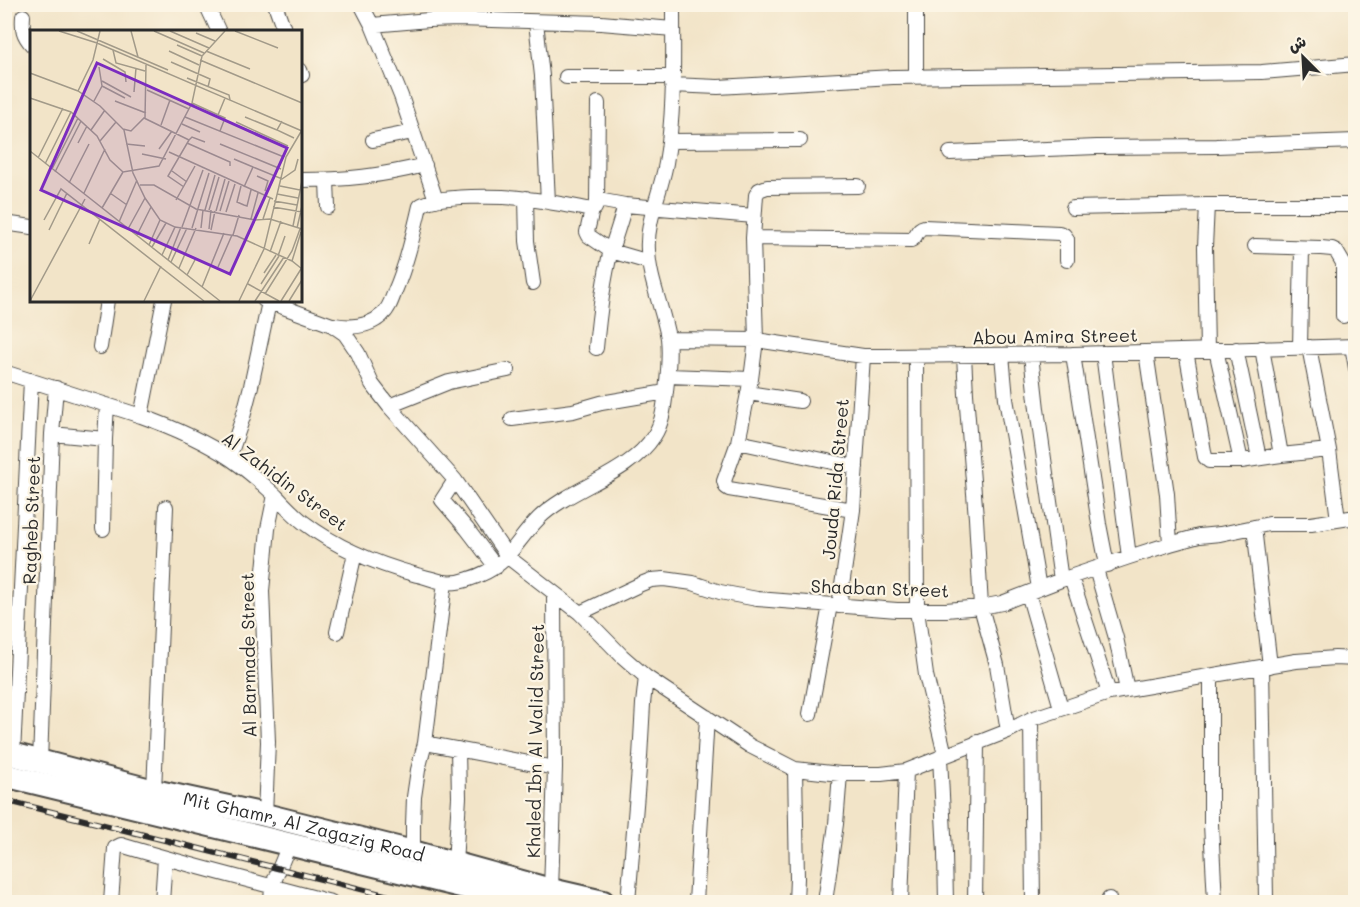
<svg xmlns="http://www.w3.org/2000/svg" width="1360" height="907" viewBox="0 0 1360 907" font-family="Mali,'Playpen Sans Arabic',sans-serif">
<rect width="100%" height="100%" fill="#fcf5e5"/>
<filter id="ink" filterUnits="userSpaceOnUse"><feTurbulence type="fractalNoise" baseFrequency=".0167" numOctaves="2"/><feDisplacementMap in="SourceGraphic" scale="12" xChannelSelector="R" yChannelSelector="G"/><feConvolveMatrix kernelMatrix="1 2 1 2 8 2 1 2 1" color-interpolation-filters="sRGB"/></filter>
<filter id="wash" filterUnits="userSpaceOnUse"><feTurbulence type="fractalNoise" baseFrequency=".008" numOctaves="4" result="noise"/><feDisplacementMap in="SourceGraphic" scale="24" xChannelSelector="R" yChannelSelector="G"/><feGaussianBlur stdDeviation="1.35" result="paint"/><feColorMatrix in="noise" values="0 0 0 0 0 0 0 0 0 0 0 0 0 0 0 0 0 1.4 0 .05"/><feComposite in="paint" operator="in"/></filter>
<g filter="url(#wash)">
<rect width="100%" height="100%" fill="#f2e4c8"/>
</g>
<g filter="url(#ink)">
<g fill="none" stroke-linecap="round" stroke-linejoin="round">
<g stroke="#494743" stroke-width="16">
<path id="minor" d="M206 4 219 32
M275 4 285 32
M361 4 372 25 401 96 436 200
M916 4V77
M23 16C22 29 23 35 32 45
M536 22 542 76 548 202
M372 25 429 20 459 19 601 23 673 29
M300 70 302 75
M566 77H672
M672 85 718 87 893 77 1262 72 1356 64
M373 140 413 132
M669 141 800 140
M950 153 1097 147 1216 146 1356 141
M300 180C346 180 381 176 425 165
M327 180 328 207
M526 198 527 241 533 283
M597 201 598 103
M1073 208 1207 205
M592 210 587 232 589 236 611 251 649 262
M4 223 32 227
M753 238 911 240C918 237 915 229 924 227L1059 233 1064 235 1067 239V260
M1255 246 1321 248 1332 249 1336 251 1343 263V316
M264 300 332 325 345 334 358 353 372 384 389 406 455 480 508 557 580 613 622 656 646 677 750 746 795 769 840 774H881L906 771 901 902
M334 325C350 328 369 327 382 315 389 309 392 299 395 291 407 263 413 235 420 206 434 194 507 196 527 199 548 201 570 206 592 210L595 208 598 200 625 205 754 216
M668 339 756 340 863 356H883L1073 354 1356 346
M1352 346 1356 368
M100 347 107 300
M1300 347 1302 248
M1309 347 1329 450 1338 520
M596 348C599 315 603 282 611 250 616 235 621 220 625 205
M1236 349 1259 458
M1207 350 1205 247 1207 205H1356
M1216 350 1241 461
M1186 351 1205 457 1209 461H1241L1281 455 1262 348
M1146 352 1167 494 1170 544
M1103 353 1129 557
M1073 354 1099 524 1107 565
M964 355 966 394 976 518 981 607 997 665 1008 731
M1002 355 1006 399 1039 588
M1031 355 1037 409 1061 580
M916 356 917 610 926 675 945 755
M4 372 141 416C172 427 204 441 231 459 247 470 262 483 276 496 285 505 293 514 303 522 337 548 376 564 417 575 426 577 434 580 443 582 451 583 461 582 469 579 509 567 512 545 539 518 571 487 629 475 654 436 663 422 664 406 666 391 668 374 670 355 668 338 663 308 649 280 648 250 646 221 661 192 666 163 675 111 673 57 673 4
M668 376 751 379
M748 393 800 401
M389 406 449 382 508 370
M141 416 164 300
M512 419 573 411 601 403 666 392
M52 434 105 439
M738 442 856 467
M1281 455 1329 450
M229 458 243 417 251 386 269 302
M455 480 442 500 467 529 496 567
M853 510 729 489 726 487 724 481 738 442 751 379 756 340 753 238 756 195 759 190 767 187 858 186
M1254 527 1270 666
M103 529 105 439 107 405
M1096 569 1116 638 1127 690
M1071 577 1109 693
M1028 593 1061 708
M839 606 853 510 863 356
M580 613 641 584 651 580 664 579 693 583 720 592 757 599 897 610H946L981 607 1002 603 1061 580 1129 557 1170 544 1199 536 1220 534 1269 524H1311L1356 517
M337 632 355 553
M1262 667 1266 898
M1211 676V824L1215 902
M810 714 830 605
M1031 719 1033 902
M425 743 555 768
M13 754 31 380
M940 757 945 853 946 902
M40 762 52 434 56 388
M795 769 797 878 796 902
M906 771 1008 731 1031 719 1109 693 1296 661 1335 658 1356 659
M154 791 166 507
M265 815 268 742 262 591 268 529 275 495
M413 852V825L414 797 418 770 425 743 445 582
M455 864 459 797 458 749
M551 890 555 768 554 593
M111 902 115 848 121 845C190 866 261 883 331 902
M162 902 165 858
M271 902 272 886 289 845
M628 902 640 757 643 704 646 677
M696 902 707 717
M825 902 836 824 840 774
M975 902 977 742
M1109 902V899"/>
</g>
<g stroke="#494743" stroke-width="26">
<g id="trunk">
<path id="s1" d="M4 752 154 791 265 815 413 852 551 890 603 902"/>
<path d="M4 775 527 902"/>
</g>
</g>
<use href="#minor" stroke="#fff" stroke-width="14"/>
<use href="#trunk" stroke="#fff" stroke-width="22"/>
<g stroke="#2b2b2b" stroke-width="6">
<path id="rail" d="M4 800 413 902"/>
</g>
<use href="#rail" stroke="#fcf5e5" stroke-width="4" stroke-dasharray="11" stroke-linecap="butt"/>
</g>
</g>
<g text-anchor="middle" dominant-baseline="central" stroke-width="4.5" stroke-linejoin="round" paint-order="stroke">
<g font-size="18" fill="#2b2b2b" stroke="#fcf5e5">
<text transform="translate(1055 336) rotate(-1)">Abou Amira Street</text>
<text transform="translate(835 479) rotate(-85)">Jouda Rida Street</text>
<text transform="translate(285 481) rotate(37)">Al Zahidin Street</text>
<text transform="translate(31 520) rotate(-88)">Ragheb Street</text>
<text transform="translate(880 588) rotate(2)">Shaaban Street</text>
<text transform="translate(248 655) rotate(-91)">Al Barmade Street</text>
<text transform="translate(535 741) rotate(-89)">Khaled Ibn Al Walid Street</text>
<text stroke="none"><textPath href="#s1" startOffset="309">Mit Ghamr, Al Zagazig Road</textPath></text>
</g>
</g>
<g transform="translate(30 30)">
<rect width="272" height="272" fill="#f2e4c8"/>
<path fill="none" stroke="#a29a89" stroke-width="1.5" d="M29 1 67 13 272 101M47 1 138 40M101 1 108 27M124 1 174 23M140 1 179 18M205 1 248 18M166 3 185 11M147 15 172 26M83 20 86 33 115 41M139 21 169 35M176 21 220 39M73 29 95 42 96 52M170 30 272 73M141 32 180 49 178 57M0 43 48 61 70 76 94 100 103 143 115 168 130 190 145 197 132 225M157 48 199 65 200 70M72 51 101 67M72 56 95 68M117 60 159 79M48 61 63 30 70 1M104 62 106 38M0 68 41 82 67 106 80 130 93 142 129 136 162 73 172 26 195 1M64 71 72 56 69 37M85 71 116 83M162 73 195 88 190 101M188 85 195 68M155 87 254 127M215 87 247 100M115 88 116 34M252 91 247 100 264 108M206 92 258 116M152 94 170 102M131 95 140 70M93 99 101 101 114 88 159 110M61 100 75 80M159 110 162 107 175 112M70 111 86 92M48 113 57 96M157 113 200 132V136M96 114 115 116M190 114 251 139M129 119 142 101M0 121 190 271M139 122 243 169M112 124 136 129M8 128 33 78M204 129 223 137M15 134 41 82M22 139 48 88M142 141 157 152M25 142 51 91M227 146 238 151 235 161M39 153 59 114M110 155H124L166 179 225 190 240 189 272 199M211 156 207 172 214 175M250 156 270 160M154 157 138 146 159 110M214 157 223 137 252 149 265 140 268 129M54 163 75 119M80 163 97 175M247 164 268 168M146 170 165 136M244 171 267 175M214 175 217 176 221 160M243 177 272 182M72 178 93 142M175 180 185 145M179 180 189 147M186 181 195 149M190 181 199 151M196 182 205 154M221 189 228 163M233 189 240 168M14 190 31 159 174 271M89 192 107 150M263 196 272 151M145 197 207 206 262 231 272 239M152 197 173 140M162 198 179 143M171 198 173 180M267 198 272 176M98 199 115 168M179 199 181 180M19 200 37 163M181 200 185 181M107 205 121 177M203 205 209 185M59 214 70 189M119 215 130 190M122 217 136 193M240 222 251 191M248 226 255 206M138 230 151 197M262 231 271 202M141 232 157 198M188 237 202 205M149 238 166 198M234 243 246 225M157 245 166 228M218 254 249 271M231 254 249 226M172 257 194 203M235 264 262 221 270 199M0 271 55 169M114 271 131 236M209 271 234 219 256 127 272 100M225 271 254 227M251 271 271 239M259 271 272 250"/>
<path fill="#7b2cbf" fill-opacity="0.15" stroke="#7b2cbf" stroke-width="3" d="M67 33 257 118 200 244 11 160Z"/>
<rect width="272" height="272" fill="none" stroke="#2b2b2b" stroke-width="3"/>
</g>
<rect width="1360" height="907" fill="none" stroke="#fcf5e5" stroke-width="24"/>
<g transform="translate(1303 57) rotate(336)" stroke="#fcf5e5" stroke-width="4.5" paint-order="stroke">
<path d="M0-4.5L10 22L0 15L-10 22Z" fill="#2b2b2b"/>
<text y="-9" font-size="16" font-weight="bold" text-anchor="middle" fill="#2b2b2b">ش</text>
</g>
</svg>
